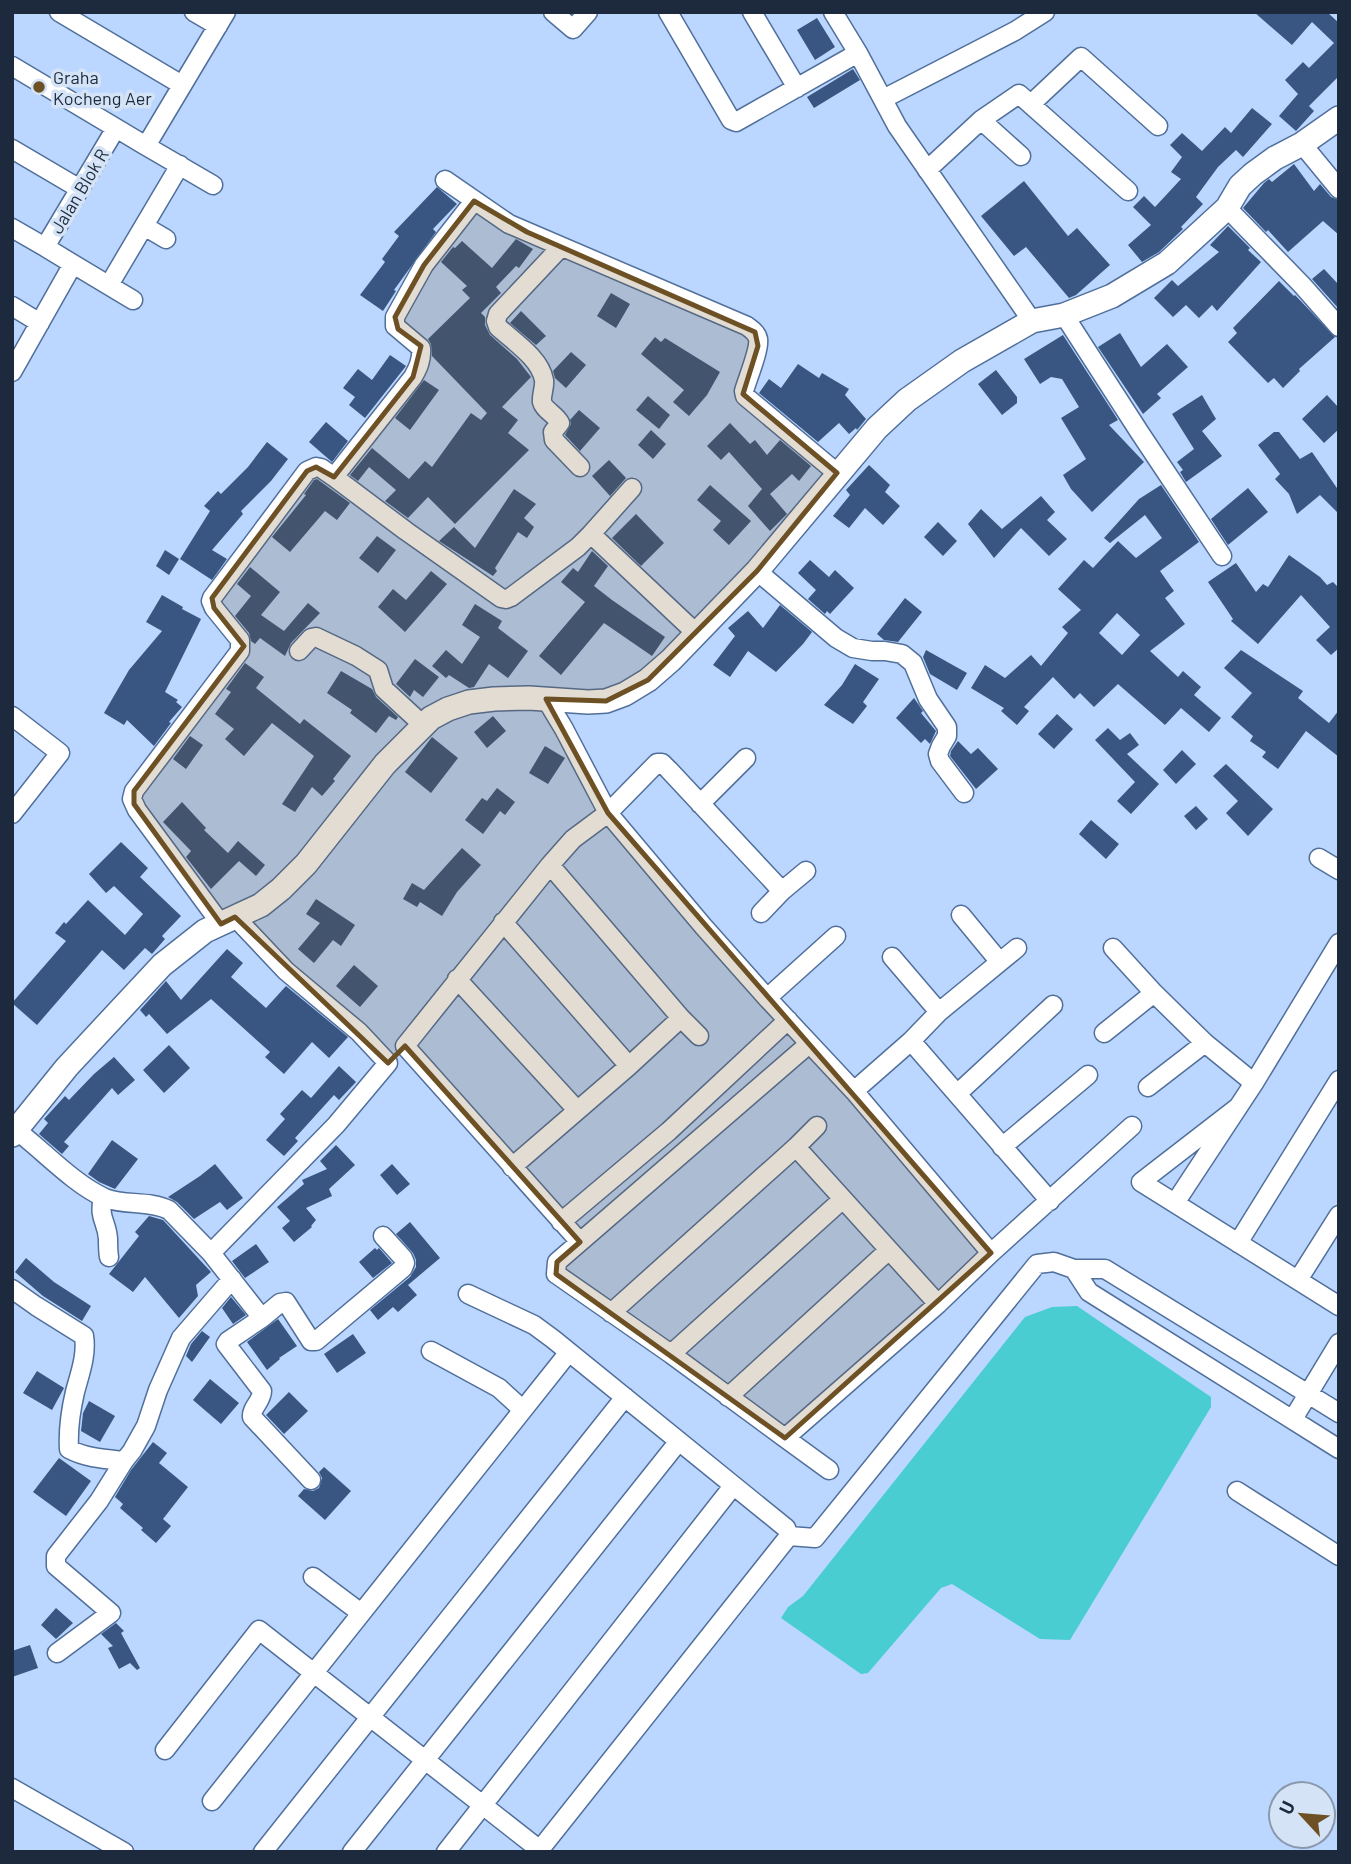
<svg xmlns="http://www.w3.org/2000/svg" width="1351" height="1864" viewBox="0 0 1351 1864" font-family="Barlow,sans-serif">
<rect width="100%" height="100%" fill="#bbd7ff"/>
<path fill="#49cdd1" d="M1077 1306 1211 1397V1407L1070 1640 1040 1639 952 1584 941 1588 868 1673 861 1674 781 1618 788 1607 803 1596 1025 1317 1052 1307Z"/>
<path fill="#385681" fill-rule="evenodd" d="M1254 12H1327L1339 23V76L1309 106 1314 111 1296 131 1279 116 1298 94 1285 80 1303 62 1309 68 1334 43 1312 22 1292 45Z
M817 18 835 47 815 60 797 30Z
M853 69 860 80 814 108 807 97Z
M1252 108 1272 124 1243 157 1236 150 1218 167 1196 197 1203 204 1181 227 1183 229 1159 252 1142 262 1128 245 1151 225 1133 207 1144 196 1155 207 1181 179 1171 172 1182 157 1170 145 1182 133 1202 151 1225 127 1231 133Z
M1294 164 1314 191 1320 184 1331 197 1339 200V235L1323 221 1288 252 1268 230 1266 232 1243 208 1264 183 1269 179 1272 182Z
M1024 181 1068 236 1077 228 1110 265 1076 295 1069 298 1026 247 1014 256 981 216Z
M437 187 457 204 433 229 436 232 394 290 396 291 383 311 360 295 385 262 382 259 399 236 394 232Z
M1228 226 1250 248 1248 250 1261 262 1217 311 1212 305 1199 318 1186 305 1173 317 1154 298 1172 280 1178 286 1219 252 1210 245Z
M516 239 533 249 519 268 516 266 496 287 501 293 481 313 485 317V325L490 335 517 359 531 377 502 407 518 420 508 433 529 450 455 524 428 497 408 518 385 501 396 490 369 467 358 481 350 475 372 448 409 479 425 461 432 467 471 413 481 420 487 413 432 356 431 344 428 339 470 298 462 290 467 286 441 262 453 247 455 248 462 241 492 268Z
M1324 269 1339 285V309L1312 279Z
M1279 281 1294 296 1295 295 1335 337 1299 369 1300 371 1283 388 1274 378 1268 383 1228 342 1237 333 1233 328Z
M611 293 630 304 616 328 597 316Z
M521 311 546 336 536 345 510 323Z
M1120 333 1141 367 1167 344 1188 367 1157 394 1161 398 1143 414 1098 347Z
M1063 335 1118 420 1109 425 1144 462 1092 512 1071 489 1063 475 1086 459 1061 418 1079 407 1062 379 1051 377 1040 384 1024 359Z
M655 337 661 342 665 338 720 372 707 395 689 416 673 402 684 390 641 354Z
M571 352 586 365 566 388 555 378 553 371Z
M390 355 406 366 365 418 349 405 355 397 343 388 358 369 372 380Z
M798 364 819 378 822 373 849 389 845 395 866 419 857 430 856 428 849 434 839 423 818 442 759 393 769 379 781 388Z
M996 370 1017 397V403L1002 415 978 384Z
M424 380 439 390 410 430 395 418Z
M1202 395 1216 419 1202 431 1222 456 1186 482 1180 472 1183 470 1177 462 1194 449 1172 414Z
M1327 395 1339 408V429L1324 443 1302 419Z
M648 396 670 415 659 429 636 410Z
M579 410 600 428 580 451 565 435 571 424 570 420Z
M326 422 348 441 332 462 309 442Z
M730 423 750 444 755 440 767 455 780 440 811 466 799 481 792 474 770 494 787 514 770 531 748 506 762 489 729 452 721 460 707 446Z
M651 430 666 444 653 459 638 445Z
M1274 432H1279L1300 459 1312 452 1339 491V514L1320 495 1297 514 1289 494 1275 479 1280 474 1258 445Z
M267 442 288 459 271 481 241 511 243 514 212 550 227 559 212 580 180 559 210 511 204 506 218 491 221 494 248 467Z
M609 460 626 478 610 496 592 476Z
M869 465 890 485 885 492 900 506 883 525 865 508 849 528 833 516 850 495 846 490Z
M317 479 350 503 337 520 325 511 290 552 272 537 306 495 304 494 314 480Z
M710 485 751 521 729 545 713 530 721 521 697 500Z
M1161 485 1199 542 1160 571 1174 591 1165 598 1185 624 1150 651 1178 677 1183 671 1201 687 1194 695 1221 718 1209 732 1181 708 1165 725 1118 684 1094 707 1080 693 1074 699 1053 677 1024 707 1029 711 1017 725 1001 711 1004 708 971 688 985 665 1005 678 1031 655 1041 666 1068 633 1062 627 1081 610 1058 589 1084 560 1093 568 1118 541 1136 558 1162 538 1145 515 1110 543 1104 538 1139 499ZM1117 613 1140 635 1122 655 1099 633Z
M1248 488 1268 512 1228 545 1211 519Z
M514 489 536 504 524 518 534 527 527 538 518 532 495 568 497 571 493 576 439 541 454 527 475 548Z
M1041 496 1055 512 1047 520 1067 539 1049 556 1021 528 994 558 968 524 981 509 1002 529Z
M636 514 664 543 641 566 612 538Z
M938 522 957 541 943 556 924 537Z
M377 536 396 550 378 573 359 558Z
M165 550 179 559 169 575 156 566Z
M592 551 608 566 594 586 612 600 665 637 652 656 604 623 561 675 539 656 585 602 561 582 573 568 578 572Z
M1289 555 1320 577 1327 585 1333 582 1339 588V648L1331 655 1316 640 1330 627 1301 595 1258 644 1231 621 1233 619 1208 582 1236 563 1256 592 1263 584 1268 587Z
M810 560 829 577 835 570 854 588 830 614 827 611 825 614 808 599 816 590 798 573Z
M250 567 280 592 261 615 284 631 308 603 320 613 291 643 285 656 260 638 255 644 251 641 249 633 235 616 251 596 237 584Z
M431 571 447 584 405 632 378 607 393 589 406 600Z
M162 595 183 607 182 609 201 619 165 692 178 700 176 702 182 707 169 722 171 723 154 746 127 720 124 725 104 713 129 670 162 631 146 622Z
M905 598 922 612 898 642 884 640 877 634Z
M475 604 502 621 498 628 528 651 508 678 489 664 474 687 469 688 449 675 446 678 432 666 446 650 462 664 480 637 462 625Z
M780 605 812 632 803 644 776 672 748 651 730 677 713 665 735 636 728 628 748 611 763 628Z
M926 650 967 673 957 690 930 674 923 657Z
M1241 650 1303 691 1298 698 1329 723 1339 710V757L1306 731 1278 769 1262 757 1266 752 1250 741 1253 736 1231 717 1252 693 1224 668Z
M415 659 439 677 423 697 414 690 410 697 396 684Z
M245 663 264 677 256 688 300 724 304 719 351 756 333 779 335 781 322 796 312 787 295 812 282 804 314 756 272 723 244 756 225 739 234 729 215 714 231 692 226 689Z
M855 664 879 679 863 702 867 706 853 724 824 705 842 685Z
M341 671 372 689 376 697 398 717 396 720 389 716 376 733 350 713 352 710 327 693Z
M914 698 923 711 921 713 936 731 930 744 925 739 921 743 896 718Z
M1057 714 1073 729 1054 749 1038 734Z
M493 716 506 731 487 748 474 732Z
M1108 728 1120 740 1130 733 1139 745 1127 754 1159 784 1131 814 1117 801 1135 782 1095 740Z
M190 736 203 745 186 769 173 759Z
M432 737 458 758 431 793 405 772Z
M958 741 971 754 978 748 998 769 976 789 950 756 951 751Z
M545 746 565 758 548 784 529 773Z
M1182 750 1196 764 1176 784 1163 770Z
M1226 764 1273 809 1248 836 1226 813 1238 801 1213 776Z
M497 788 515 802 505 815 500 811 483 834 465 820 482 798 487 801Z
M182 802 206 828 204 830 228 853 238 841 265 865 256 876 239 861 211 889 186 857 191 851 163 822Z
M1196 806 1208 819 1196 830 1184 816Z
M1091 820 1119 844 1106 859 1079 834Z
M121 842 148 868 140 877 181 916 162 936 165 939 152 954 145 948 124 970 102 950 37 1025 12 1003 66 941 55 933 64 922 66 924 88 900 125 935 143 914 114 886 106 893 89 874Z
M462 848 481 865 457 892 442 916 420 902 417 907 403 899 412 883 424 890Z
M316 899 355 925 341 946 333 940 314 963 298 949 320 923 306 914Z
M227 949 243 963 231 977 266 1008 286 986 348 1037 329 1058 312 1042 284 1074 265 1057 270 1052 211 999 167 1034 149 1014 146 1017 140 1010 166 981 181 1000Z
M354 965 378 986 360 1007 336 986Z
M169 1045 190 1068 164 1093 143 1070Z
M114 1057 135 1080 118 1095 112 1088 64 1142 69 1146 62 1154 39 1134 48 1123 44 1119 65 1096 69 1100 94 1074Z
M339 1066 356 1082 339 1100 334 1095 295 1138 298 1141 284 1156 266 1140 285 1119 280 1114 302 1090 311 1098Z
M112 1140 138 1159 115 1189 99 1182 88 1174Z
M336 1145 355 1165 329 1189 332 1196 306 1208 316 1220 311 1226 312 1227 294 1242 282 1228 290 1221 277 1207 304 1184 302 1180 327 1169 320 1161Z
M215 1164 243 1198 227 1210 220 1202 194 1219 177 1202 168 1197 200 1176Z
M392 1164 410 1184 397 1195 380 1175Z
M149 1216 163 1220 211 1272 196 1285 198 1296 179 1318 145 1277 133 1292 109 1274 139 1236 135 1232Z
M410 1222 440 1258 408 1285 417 1295 398 1312 393 1307 378 1320 370 1310 410 1277 416 1267V1260L413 1253 396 1234Z
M256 1244 269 1262 245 1278 232 1261Z
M375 1248 377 1250 379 1248 392 1263 373 1278 359 1262Z
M26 1258 54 1282 91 1306 82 1321 43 1296 15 1272Z
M231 1297 246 1315 233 1324 222 1308Z
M278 1319 297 1346 279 1358 280 1359 267 1370 247 1342Z
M202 1331 210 1337 192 1362 186 1356 191 1344Z
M353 1334 366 1353 337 1373 324 1354Z
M37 1371 64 1388 52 1410 23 1393Z
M210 1379 239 1403 221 1424 193 1400Z
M289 1392 308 1411 284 1434 266 1415Z
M89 1401 115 1416 100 1442 81 1431 83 1413Z
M153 1442 167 1453 159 1463 188 1487 163 1519 171 1526 156 1543 141 1530 143 1528 120 1508 123 1504 115 1497 131 1470Z
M59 1458 91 1481 66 1516 33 1492Z
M324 1467 351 1491 325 1520 298 1496 304 1489 313 1491 319 1488 322 1478 319 1472Z
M56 1608 73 1623 56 1639 41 1625Z
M116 1623 124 1631 121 1633 140 1668 137 1670 130 1663 119 1669 108 1648 113 1646 101 1634Z
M30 1645 38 1668 12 1677V1651Z"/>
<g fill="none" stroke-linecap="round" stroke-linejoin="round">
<g stroke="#506f9b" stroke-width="21">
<path id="minor" d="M59 12 182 85
M194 12 218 26
M553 12 573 29 588 12
M668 12 731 120 736 122 858 53
M752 12 797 88
M833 12 858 53 897 126 1032 321
M12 66 116 128
M883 99 1015 31 1045 12
M1031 104 1081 57 1158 126
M981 120 1021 156
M1302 144 1339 189
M146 146 213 185
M12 149 80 189
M927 170 981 120 1019 94 1128 191
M445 180 509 224 747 326C752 330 757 333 758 339 760 349 747 380 744 391L745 396 837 473
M1227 208 1302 285 1339 327
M144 226 166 239
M12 228 45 247
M561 247 498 314 496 321 498 327C513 341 540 358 544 380 545 388 541 395 542 402 544 410 556 415 560 423L553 432 554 440 580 467
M73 264 133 300
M109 285 180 165
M12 306 40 323
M1064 315 1140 433 1222 556
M12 372 73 264 45 247 116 128 146 146 226 12
M334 477 413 377C418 368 422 360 421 348L395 326V317L424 265 474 201
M591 534 632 488
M757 571 836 638 853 648 872 651H885L902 654 913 663 928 699 947 727V736L941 746 938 754 940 761 964 793
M299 651 311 638 316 637 356 656 378 670 384 689 423 725
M546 699 564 729 608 813 703 926 767 998 854 1091 991 1253 938 1304 785 1438 671 1354 556 1274 557 1262 809 1044
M12 716 60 753 12 814
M700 804 746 758
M1319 858 1339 870
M550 865 681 1018 699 1036
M761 913 782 891 806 871
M961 915 999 961
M503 922 629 1066
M221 924 137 810 132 799 134 791 240 651V640L214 608 211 601 212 598 307 471 316 467 321 468 334 477 406 531 501 598 506 599 511 597 578 547 591 534 697 634
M1113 948 1154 993 1205 1043 1254 1083
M892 957 939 1012
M457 979 577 1110
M767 998 836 936
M1104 1033 1154 993
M911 1041 1050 1201
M1148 1087 1205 1043
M854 1091 911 1041 939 1012 1017 948
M957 1094 1053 1005
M1238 1107 1141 1182 1339 1306
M12 1127C41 1148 73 1184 105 1198 125 1206 149 1200 169 1210L211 1253 262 1318 280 1303 286 1302 311 1341H316L403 1268 405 1263 403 1258 383 1236
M796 1147 938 1304
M1002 1147 1088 1075
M512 1167 629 1066 681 1018
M103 1197C98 1219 107 1221 108 1239 108 1246 108 1251 109 1257
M1175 1203 1254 1083 1339 943
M561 1222 669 1131 788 1020
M580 1242 405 1046 550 865 573 839 608 813 657 763H662L669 770 782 891
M1238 1243 1339 1080
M211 1253 336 1125 388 1063 359 1032 286 971 235 917
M991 1253 1132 1126
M1074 1269 1089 1292 1339 1449
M1298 1280 1339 1215
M12 1289 36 1306 84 1336C87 1355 80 1373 75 1392 71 1409 68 1431 69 1449 86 1458 104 1459 124 1461L132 1451 146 1426 158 1390 181 1338 232 1279
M468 1294 534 1325 553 1339 786 1528 789 1536 815 1538 1037 1264 1054 1262 1074 1269H1105L1339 1413
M611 1313 796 1147 817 1126
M262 1318 228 1341 226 1344 262 1391C262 1401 251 1408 252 1417L311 1480
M431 1351 499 1388 523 1410
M671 1354 843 1199
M728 1397 889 1250
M1293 1419 1339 1343
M785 1438 829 1470
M1237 1491 1339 1556
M313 1577 361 1613
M57 1653 111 1613 56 1566V1556L99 1501 124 1461
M165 1750 259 1630 540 1850
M12 1788 124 1852
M212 1801 569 1352
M263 1852 625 1397
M352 1852 679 1441
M446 1852 733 1486
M538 1852 789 1536"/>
</g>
<g stroke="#506f9b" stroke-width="26">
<path id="tertiary" d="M12 1135 67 1067 162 965 205 931 261 905 281 889 306 864 385 764 431 718 448 709 469 702 494 699 529 698 588 702 606 701 625 694 648 680 671 660 757 571 877 428 907 400 962 361 1032 321 1064 315 1112 296 1167 263 1227 208 1240 186 1253 174 1275 158 1302 144 1339 118"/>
</g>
<use href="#minor" stroke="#fff" stroke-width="18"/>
<use href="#tertiary" stroke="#fff" stroke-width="23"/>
</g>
<path fill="#6d5124" fill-opacity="0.2" stroke="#6d5124" stroke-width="5" stroke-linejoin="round" d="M474 201 527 232 755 332 758 346 743 394 837 473 757 571 648 680 606 701 546 699 608 813 991 1253 785 1438 556 1274 557 1262 580 1242 405 1046 388 1063 235 917 221 924 134 804V791L244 646 214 608 212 598 307 471 316 467 334 477 413 377 421 346 398 329 395 317 424 265Z"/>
<circle fill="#6d5124" stroke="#d5e3f7" stroke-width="2.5" cx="39" cy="87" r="7"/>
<g text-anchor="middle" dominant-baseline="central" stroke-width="7" stroke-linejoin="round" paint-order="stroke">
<g font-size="18" fill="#1d2a3d" stroke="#d5e3f7" text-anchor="start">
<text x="53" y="77">Graha<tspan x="53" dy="21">Kocheng Aer</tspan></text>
</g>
<g font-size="18" fill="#1d2a3d" stroke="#d5e3f7">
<text transform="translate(79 191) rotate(-59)">Jalan Blok R</text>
</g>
</g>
<rect width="1351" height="1864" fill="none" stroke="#1d2a3d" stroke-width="28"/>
<g transform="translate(1302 1815) rotate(296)"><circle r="33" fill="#d5e3f7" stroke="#8b99ad" stroke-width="2"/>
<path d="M0-5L12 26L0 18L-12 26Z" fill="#6d5124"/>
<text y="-10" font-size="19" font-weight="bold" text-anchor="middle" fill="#1d2a3d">U</text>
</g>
</svg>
